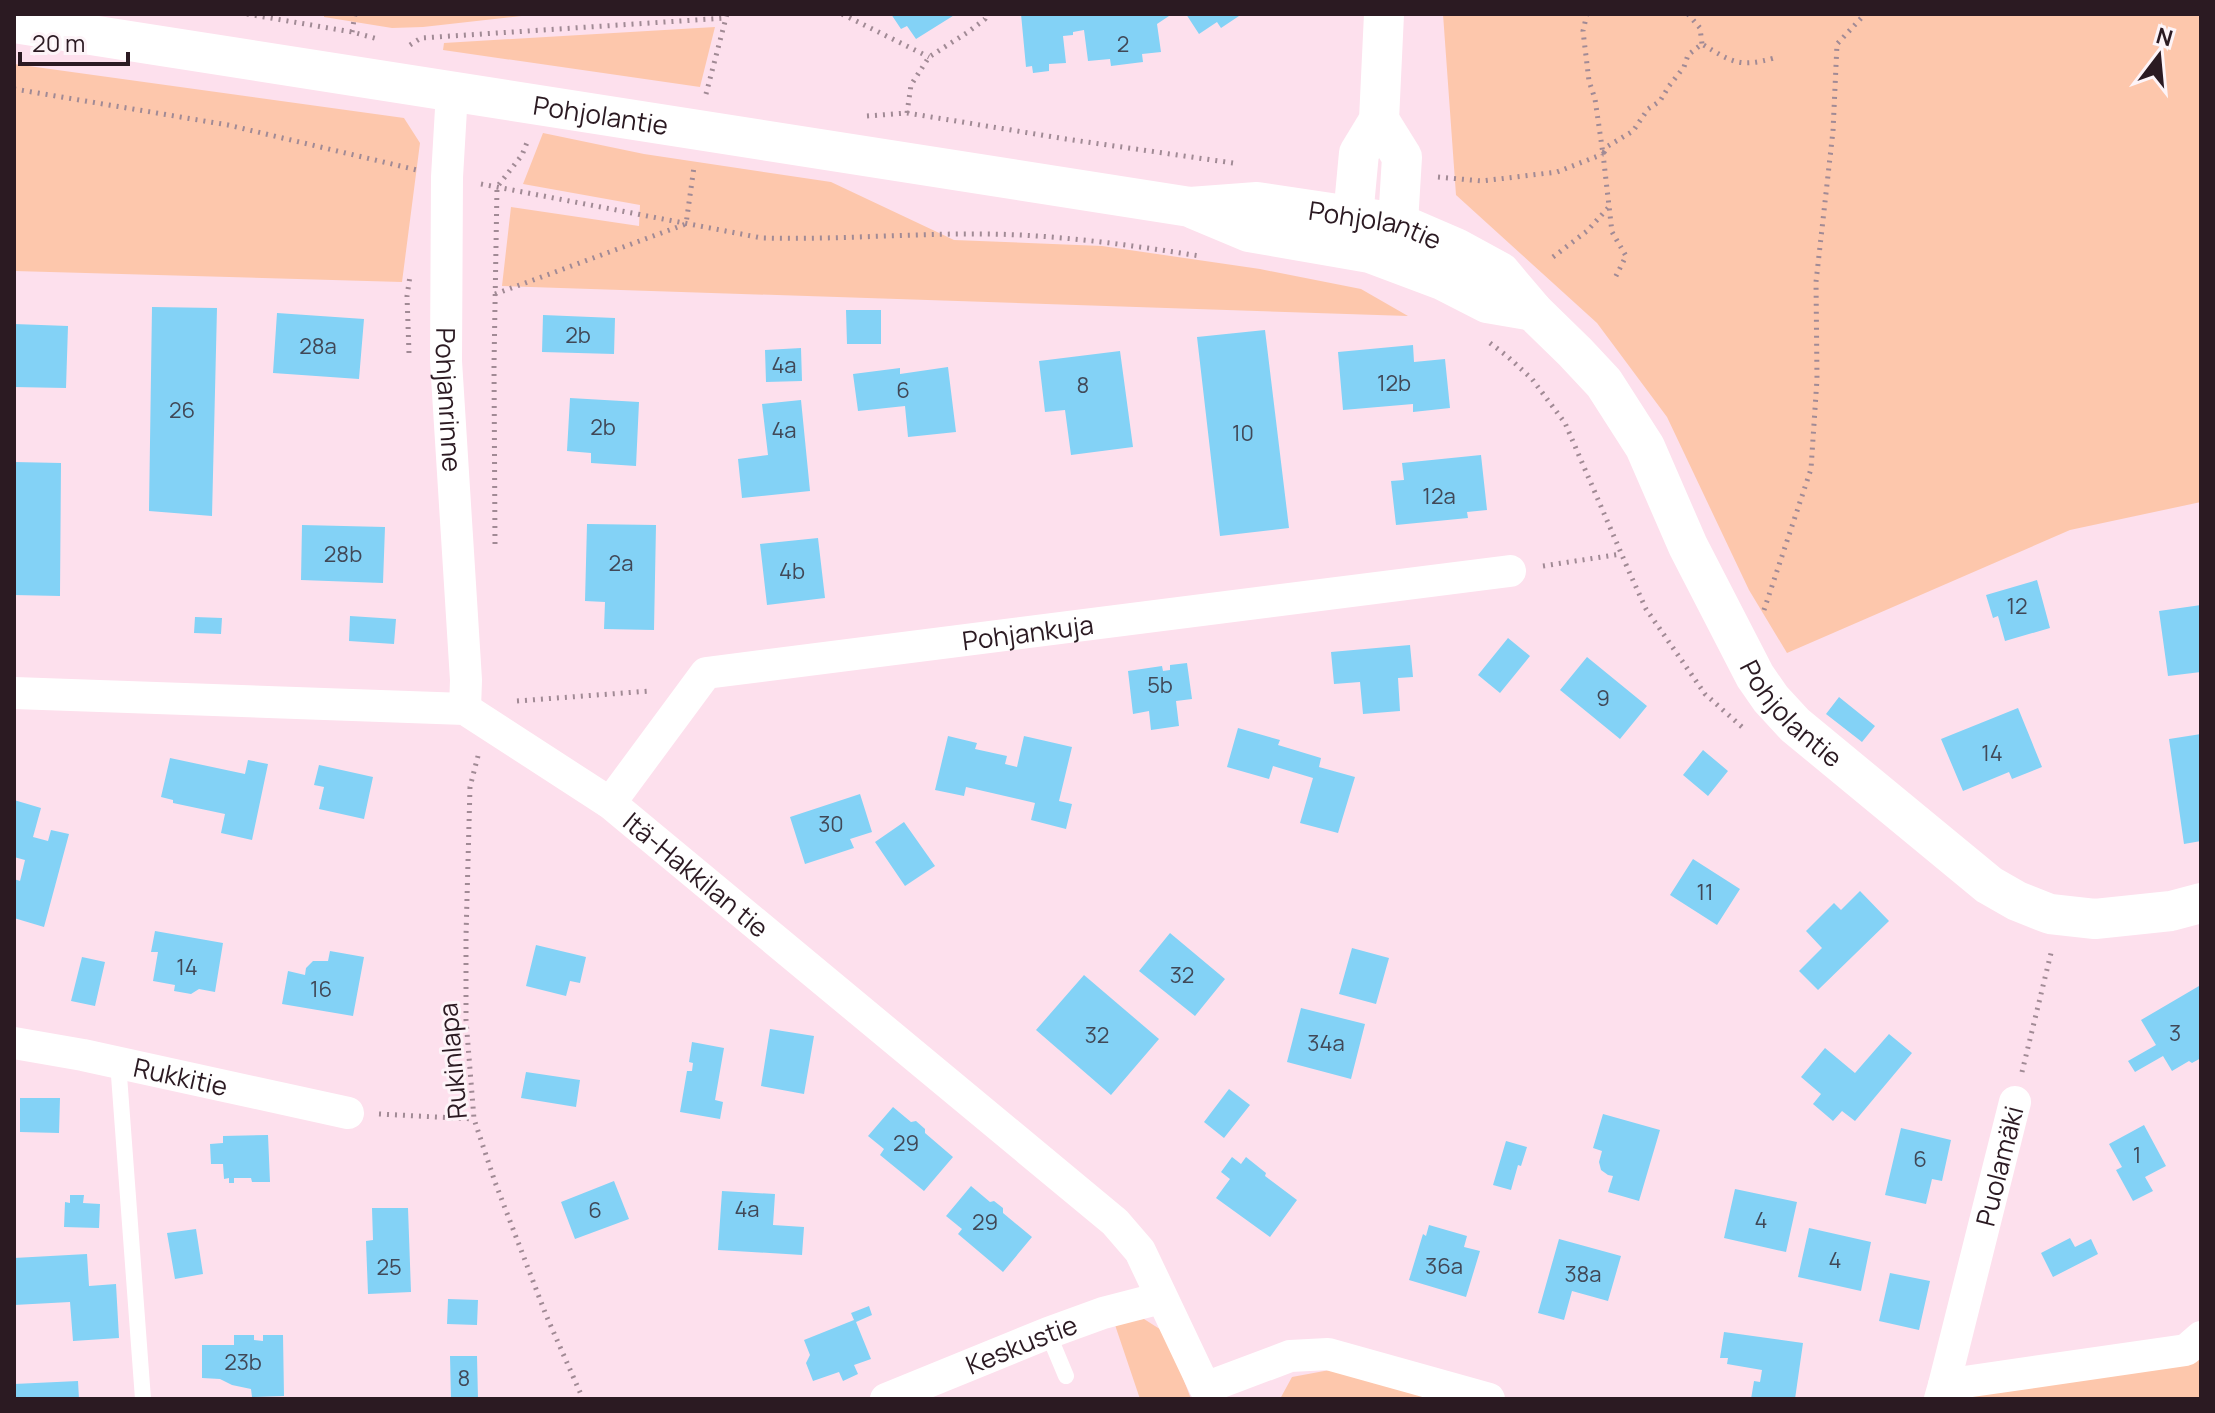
<svg xmlns="http://www.w3.org/2000/svg" width="2215" height="1413" viewBox="0 0 2215 1413" font-family="Manrope,sans-serif">
<rect width="100%" height="100%" fill="#fde0ed"/>
<path fill="#fdc7ac" d="M324 14H540L423 27 392 28 324 17Z
M1443 14H2201V502L2070 530 1787 653 1749 590 1667 417 1597 323 1456 195Z
M715 27 700 87 443 50 444 43Z
M14 64 404 118 420 143 402 282 14 271Z
M543 133 644 154 831 182 954 240 1102 246 1260 269 1361 289 1408 316 502 286 511 207 639 226 640 205 523 184Z
M1144 1319 1166 1333 1191 1399H1140L1114 1322Z
M2201 1354V1399H1955Z
M1335 1369 1443 1399H1280L1292 1377Z"/>
<path fill="#83d2f6" d="M891 14H956L916 39 907 26 901 29Z
M1021 14H1172L1157 24 1161 52 1142 54 1143 62 1111 66 1110 59 1088 61 1084 30 1073 32V35L1063 36 1066 63 1049 64V71L1033 73 1032 66 1026 67Z
M1186 14H1242L1221 28 1217 22 1199 34Z
M152 307 217 308 212 516 149 511Z
M846 310H881V344H847Z
M277 313 364 319 359 379 273 373Z
M543 315 615 318 614 354 542 352Z
M14 324 68 326 66 388 14 387Z
M1265 330 1289 528 1220 536 1197 337Z
M1413 345 1414 362 1445 359 1450 408 1413 412V404L1343 410 1338 352Z
M801 348 802 381 766 382 765 350Z
M1120 351 1133 447 1071 455 1065 410 1045 412 1039 361Z
M948 367 956 432 908 437 905 406 858 411 853 374 900 368V374Z
M570 398 639 402 636 466 591 463V453L567 451Z
M801 400 810 491 742 498 738 459 768 455 762 404Z
M1481 455 1487 510 1467 512 1468 518 1396 525 1391 481 1404 480 1402 463Z
M14 462 61 463 60 596 14 595Z
M587 524 656 525 654 630 604 629 605 602 585 601Z
M302 525 385 527 383 583 301 580Z
M818 538 825 598 767 605 760 544Z
M2037 580 2050 628 2005 641 1998 616 1993 618 1986 595Z
M2201 605V672L2168 676 2159 611Z
M350 616 396 619 394 644 349 641Z
M195 617 222 618 221 634 194 633Z
M1508 638 1530 656 1500 693 1478 675Z
M1410 645 1413 677 1398 678 1400 711 1363 714 1360 682 1334 684 1331 652Z
M1587 657 1647 706 1620 739 1560 690Z
M1187 663 1192 699 1176 701 1179 726 1151 730 1149 711 1133 714 1128 671 1162 666 1163 671 1170 670V665Z
M1839 697 1875 726 1862 742 1826 714Z
M2018 708 2042 767 2012 779 2009 772 1963 791 1941 739Z
M1238 728 1280 740 1278 745 1321 758 1319 767 1355 777 1338 833 1300 823 1313 778 1273 766 1269 779 1227 767Z
M2201 734V841L2184 844 2169 739Z
M948 736 977 743 975 749 1007 756 1005 764 1017 767 1024 736 1072 747 1059 801 1072 804 1066 829 1031 820 1035 803 966 787 964 796 935 790Z
M1703 750 1728 771 1708 796 1683 775Z
M170 758 245 774 248 760 268 764 252 840 221 833 225 814 173 803V800L161 797Z
M319 765 373 777 364 819 319 809 324 787 314 785Z
M860 794 872 832 850 839 854 848 805 864 790 817Z
M14 800 41 808 33 837 48 841 51 830 69 834 44 927 14 918V879L20 881 25 860 14 857Z
M904 822 935 866 905 886 875 842Z
M1693 859 1740 889 1717 925 1670 895Z
M1860 891 1889 921 1818 990 1799 971 1822 948 1806 931 1834 903 1841 910Z
M155 931 223 943 215 992 199 989 191 994 174 991 175 985 153 981 158 952H151Z
M1170 933 1225 979 1195 1016 1139 971Z
M536 945 586 957 580 983 570 981 566 996 526 986Z
M1352 948 1389 958 1376 1004 1339 994Z
M330 951 364 957 353 1016 282 1004 288 971 305 975 306 968 313 961H328Z
M82 957 105 962 95 1006 71 1001Z
M1084 975 1159 1039 1111 1095 1036 1030Z
M2199 986 2201 989V1058L2192 1063 2189 1061 2172 1071 2163 1056 2135 1072 2128 1061 2156 1045 2141 1020Z
M1301 1008 1365 1024 1351 1079 1287 1062Z
M770 1029 814 1036 804 1094 761 1086Z
M1889 1034 1912 1053 1855 1121 1842 1111 1833 1121 1813 1104 1821 1094 1801 1077 1825 1048 1855 1073Z
M692 1042 724 1048 715 1100 723 1102 720 1119 680 1112 687 1071H692L693 1063 689 1062Z
M526 1072 580 1080 576 1107 521 1098Z
M1229 1089 1250 1105 1224 1138 1204 1122Z
M20 1098H60L59 1133 20 1132Z
M893 1107 911 1122 916 1121 925 1129V1133L953 1157 924 1191 880 1155 884 1149 868 1136Z
M1603 1114 1660 1130 1639 1201 1608 1192 1613 1176 1608 1175 1601 1170 1599 1162 1602 1151 1593 1148Z
M2144 1125 2166 1166 2145 1177 2153 1191 2133 1201 2116 1170 2122 1167 2109 1144Z
M1901 1128 1951 1140 1942 1181 1932 1179 1926 1204 1885 1195Z
M268 1135 270 1182H252L251 1178H234V1183H229V1178L224 1179 223 1164H211L210 1144 223 1143V1136Z
M1506 1141 1527 1147 1521 1166 1518 1165 1511 1190 1493 1185Z
M1232 1157 1241 1164 1246 1157 1266 1173 1265 1176 1297 1200 1270 1237 1216 1198 1230 1179 1221 1172Z
M614 1181 629 1219 575 1239 561 1202Z
M971 1186 990 1202 994 1201 1003 1208V1213L1032 1237 1003 1272 958 1234 962 1229 946 1216Z
M1735 1189 1797 1202 1786 1252 1724 1238Z
M722 1191 775 1194 773 1225 804 1227 802 1255 718 1250Z
M70 1195H84L83 1203 100 1204 99 1228 64 1227 65 1202 70 1203Z
M372 1208H408L411 1292 368 1294 366 1241 373 1240Z
M1429 1225 1467 1236 1464 1247 1480 1251 1466 1297 1409 1280 1423 1234 1426 1236Z
M1809 1228 1871 1242 1861 1291 1798 1277Z
M196 1229 203 1274 175 1279 167 1233Z
M2070 1238 2075 1247 2091 1239 2098 1254 2053 1277 2041 1253Z
M1559 1239 1621 1256 1608 1301 1572 1291 1564 1320 1538 1313Z
M87 1254 89 1286 116 1284 119 1338 73 1341 70 1302 14 1305V1258Z
M1890 1273 1930 1281 1919 1330 1879 1321Z
M448 1299 478 1300 477 1325 447 1324Z
M869 1306 872 1315 856 1322 871 1359 854 1365 858 1374 843 1381 839 1372 813 1381 806 1363 810 1355 804 1340 854 1320 851 1313Z
M1724 1332 1803 1343 1795 1399H1751L1754 1381 1760 1382 1762 1370 1727 1364 1728 1358H1720Z
M234 1335H254V1340L263 1341V1335H283L284 1396 252 1397 251 1389 232 1385 220 1379 202 1378V1345H234Z
M450 1356H477L478 1399H451Z
M78 1381 79 1399H14V1384Z"/>
<g fill="none" stroke-linecap="round" stroke-linejoin="round">
<path stroke="#a18a95" stroke-width="5" stroke-dasharray="2 6" stroke-linecap="butt" d="M247 14 352 32 378 39
M842 14 929 57
M1587 14 1583 31 1589 81 1595 99 1603 154 1608 146 1633 131 1648 109 1660 101 1669 86 1684 67 1688 55 1702 44C1732 62 1739 68 1774 58
M1688 14 1700 28 1702 44
M352 32 355 14
M410 45 421 38 726 18
M14 89 228 125 417 170
M706 94 727 14
M907 113 911 85 929 57 968 32 985 19 987 14
M867 116 907 113 1066 139 1233 163
M1438 177 1482 181 1557 172 1603 154 1612 232 1626 256 1614 280
M481 184 762 238C838 240 913 233 988 234 1060 235 1130 245 1200 256
M1553 257 1587 231 1608 208
M495 294 686 224 694 167
M1490 343 1507 356 1532 379 1565 423 1631 576 1646 609 1705 694 1742 727
M409 353 407 296 410 276
M495 544 494 365 497 187 522 155 528 140
M1543 566 1621 554
M1764 610 1811 469 1817 379 1816 282 1833 131 1837 44 1865 14
M517 701 650 691
M478 756 470 787 466 936V1020L474 1119 495 1182 546 1315 583 1399
M2022 1072 2052 949
M379 1114 474 1119"/>
<path stroke="#fff" stroke-width="16" d="M118 1062 143 1399
M1048 1333 1066 1376"/>
<g stroke="#fff" stroke-width="32">
<path id="s1" d="M452 92 447 177 446 361 466 680 465 709"/>
<path id="s2" d="M14 693 465 709 610 803 1115 1222 1140 1251 1205 1388 1290 1356 1328 1354 1489 1399"/>
<path id="s3" d="M610 803 706 673 1510 571"/>
<path id="s4" d="M14 1043 83 1055 348 1113"/>
<path id="s5" d="M1944 1385 2015 1102"/>
<path id="s6" d="M886 1399 1048 1333 1103 1313 1161 1298"/>
<path d="M1940 1399 1944 1385 2186 1350 2201 1337"/>
</g>
<g stroke="#fff" stroke-width="40">
<path id="s7" d="M14 23 1190 207 1257 202 1398 223 1456 248 1500 272 1533 311 1575 352 1604 383 1645 447 1688 546 1755 676 1771 699 1795 725 1989 885 2017 901 2050 914 2095 919 2171 911 2201 903"/>
<path d="M1379 120 1402 157 1398 223 1381 242"/>
<path d="M1194 209 1249 232 1370 253 1442 280 1487 303 1533 311"/>
<path d="M1365 243 1353 217 1359 153 1379 120 1384 14"/>
</g>
</g>
<g text-anchor="middle" dominant-baseline="central" stroke-width="6" stroke-linejoin="round" paint-order="stroke">
<g font-size="22" fill="#414857">
<text x="1123" y="44">2</text>
<text x="578" y="335">2b</text>
<text x="318" y="346">28a</text>
<text x="784" y="365">4a</text>
<text x="1394" y="383">12b</text>
<text x="1083" y="385">8</text>
<text x="903" y="390">6</text>
<text x="182" y="410">26</text>
<text x="603" y="427">2b</text>
<text x="784" y="430">4a</text>
<text x="1243" y="433">10</text>
<text x="1439" y="496">12a</text>
<text x="343" y="554">28b</text>
<text x="621" y="563">2a</text>
<text x="792" y="571">4b</text>
<text x="2017" y="606">12</text>
<text x="1160" y="685">5b</text>
<text x="1603" y="698">9</text>
<text x="1992" y="753">14</text>
<text x="831" y="824">30</text>
<text x="1705" y="892">11</text>
<text x="187" y="967">14</text>
<text x="1182" y="975">32</text>
<text x="321" y="989">16</text>
<text x="2175" y="1033">3</text>
<text x="1097" y="1035">32</text>
<text x="1326" y="1043">34a</text>
<text x="906" y="1143">29</text>
<text x="2137" y="1155">1</text>
<text x="1920" y="1159">6</text>
<text x="747" y="1209">4a</text>
<text x="595" y="1210">6</text>
<text x="1761" y="1220">4</text>
<text x="985" y="1222">29</text>
<text x="1835" y="1260">4</text>
<text x="1444" y="1266">36a</text>
<text x="389" y="1267">25</text>
<text x="1583" y="1274">38a</text>
<text x="243" y="1362">23b</text>
<text x="464" y="1378">8</text>
</g>
<g font-size="26" fill="#2b1a22" stroke="#fdf4f8">
<text stroke="none"><textPath href="#s7" startOffset="594">Pohjolantie</textPath></text>
<text stroke="none"><textPath href="#s7" startOffset="1378">Pohjolantie</textPath></text>
<text stroke="none"><textPath href="#s1" startOffset="308">Pohjanrinne</textPath></text>
<text stroke="none"><textPath href="#s3" startOffset="486">Pohjankuja</textPath></text>
<text stroke="none"><textPath href="#s7" startOffset="2048">Pohjolantie</textPath></text>
<text stroke="none"><textPath href="#s2" startOffset="736">Itä-Hakkilan tie</textPath></text>
<text transform="translate(452 1061) rotate(-95)">Rukinlapa</text>
<text stroke="none"><textPath href="#s4" startOffset="170">Rukkitie</textPath></text>
<text stroke="none"><textPath href="#s5" startOffset="226">Puolamäki</textPath></text>
<text stroke="none"><textPath href="#s6" startOffset="146">Keskustie</textPath></text>
</g>
</g>
<rect width="2215" height="1413" fill="none" stroke="#2b1a22" stroke-width="32"/>
<g transform="translate(2159 56) rotate(16)" stroke="#fdf4f8" stroke-width="6" paint-order="stroke">
<path d="M0-6L14 30L0 20L-14 30Z" fill="#2b1a22"/>
<text y="-12" font-size="22" font-weight="bold" text-anchor="middle" fill="#2b1a22">N</text>
</g>
<path d="M20 52v12h108v-12" fill="none" stroke="#2b1a22" stroke-width="4"/>
<text x="32" y="52" font-size="24" fill="#2b1a22" stroke="#fdf4f8" stroke-width="6" paint-order="stroke">20 m</text>
</svg>
